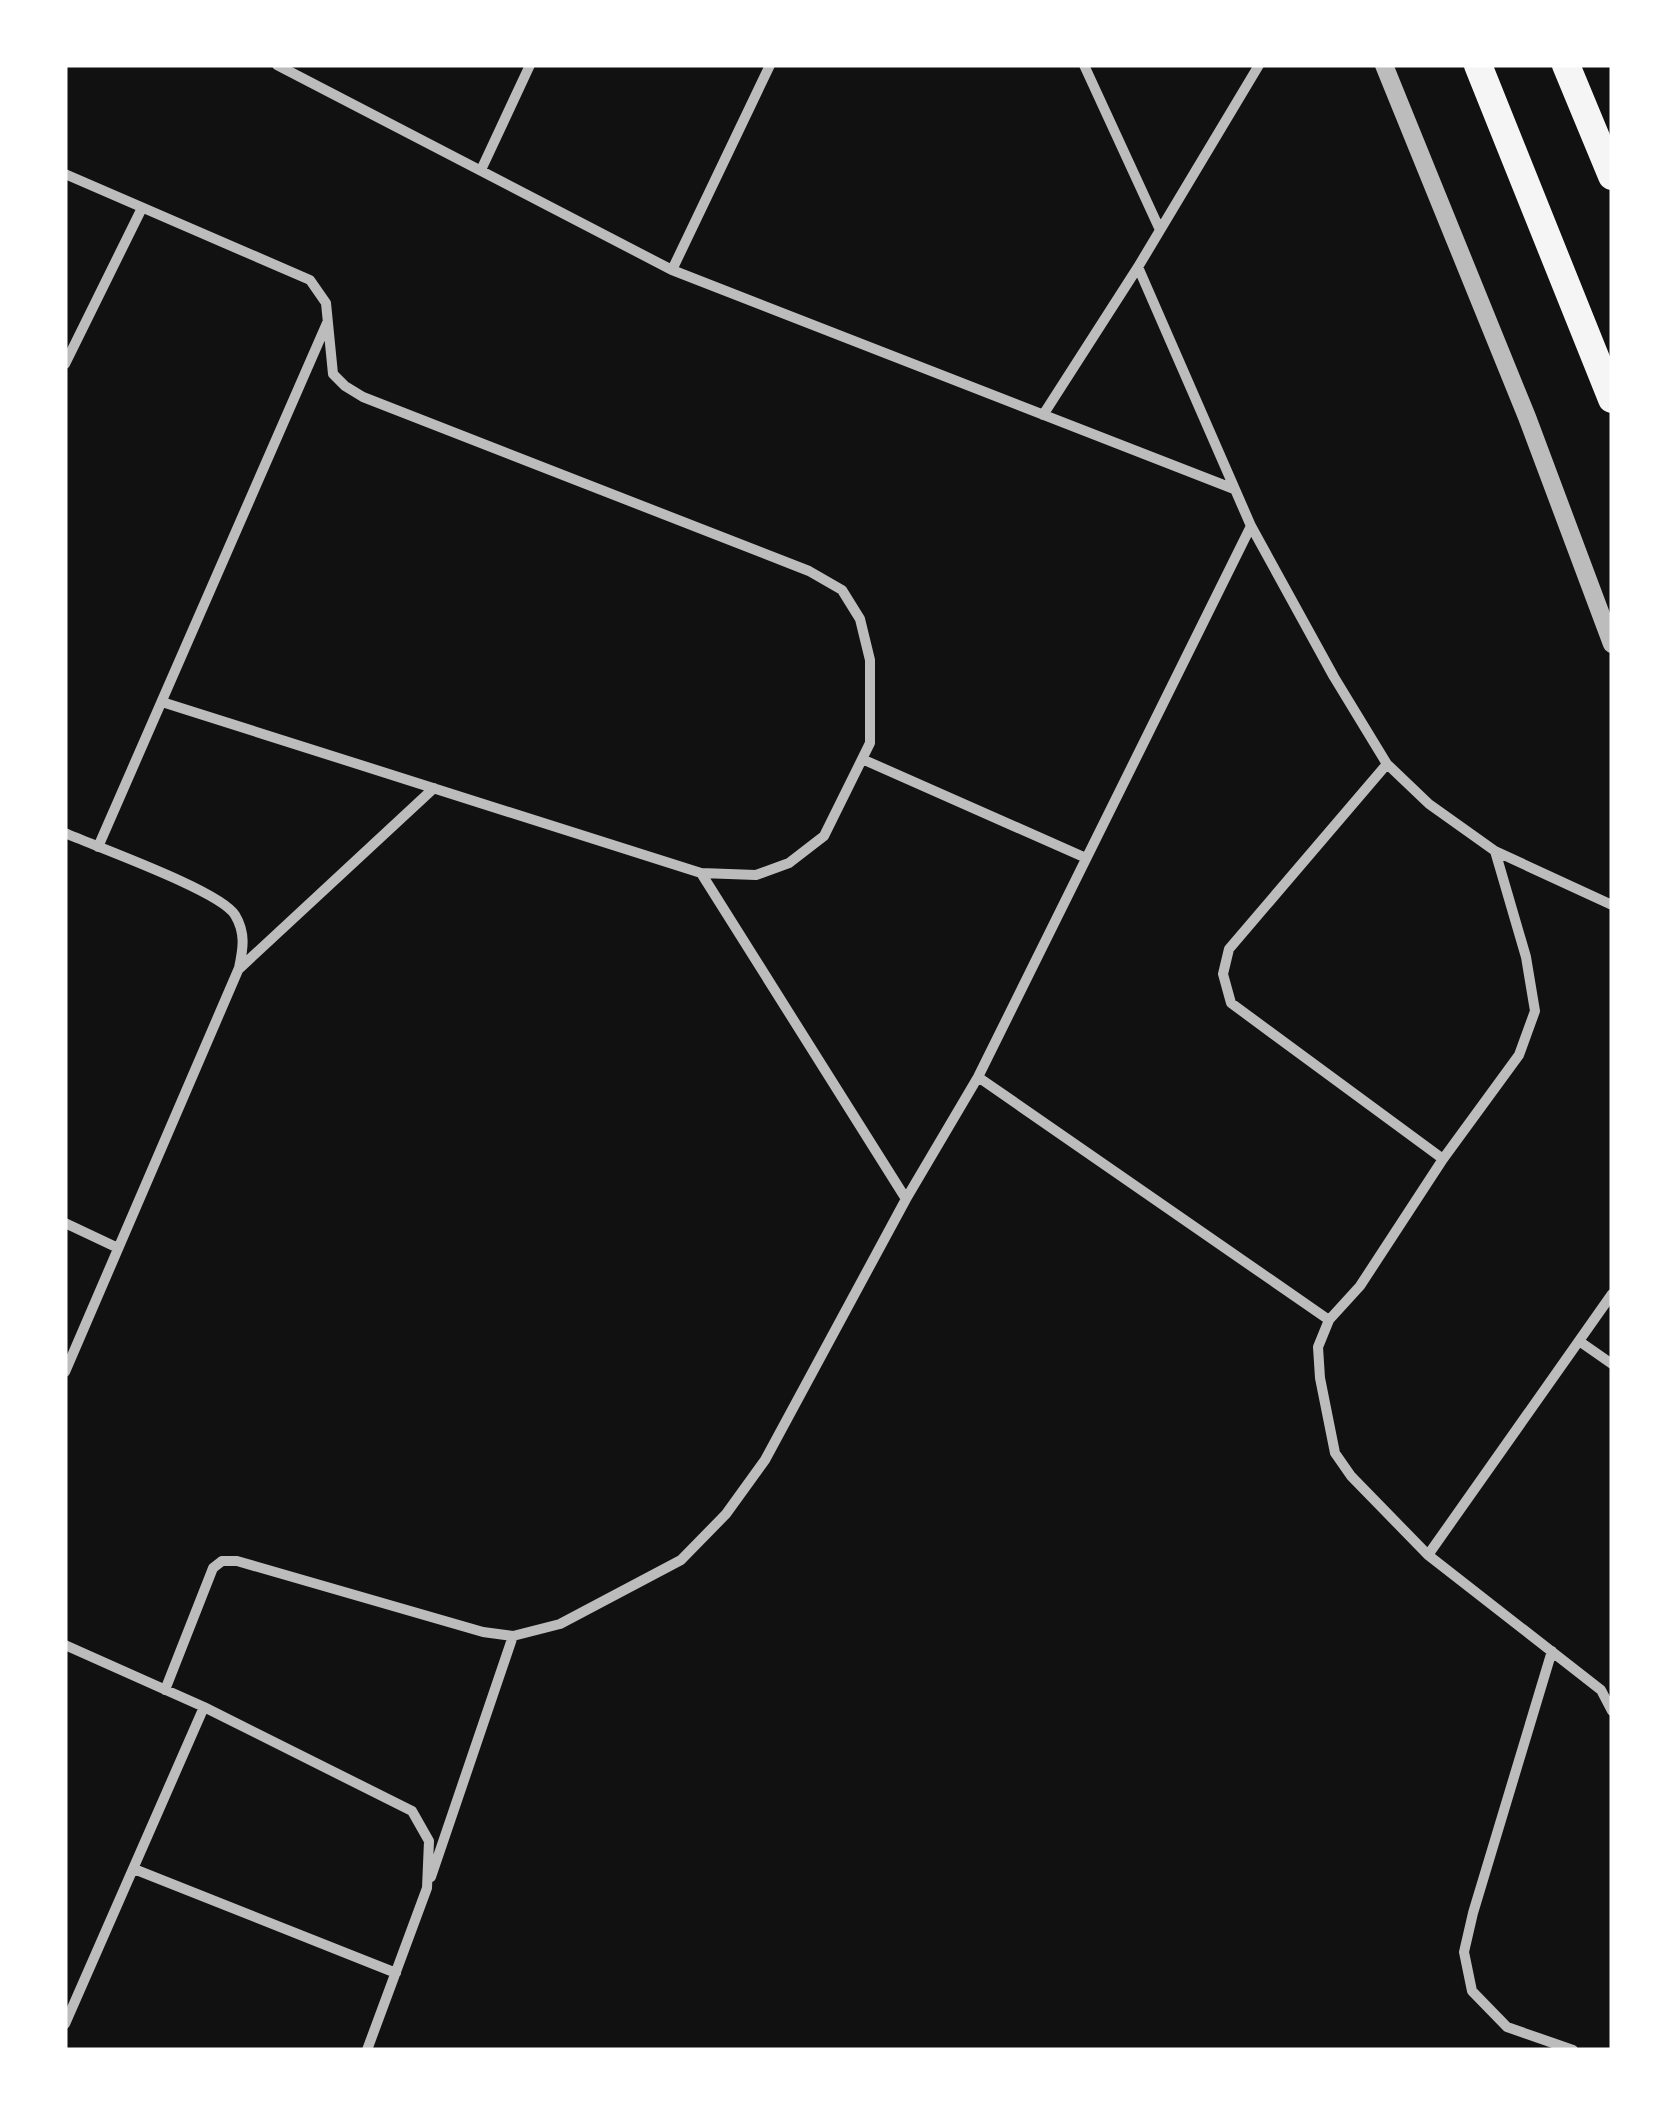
<svg xmlns="http://www.w3.org/2000/svg" width="1677" height="2115" viewBox="0 0 1677 2115" font-family="Karla,sans-serif">
<rect width="100%" height="100%" fill="#111"/>
<g fill="none" stroke-linecap="round" stroke-linejoin="round">
<path stroke="#bcbcbc" stroke-width="10" d="M277 65 672 270 1234 489
M1084 65 1160 230
M481 170 530 65
M65 174 310 280 326 303 333 374 345 386 363 397 809 571 842 590 860 619 870 660V743L824 836 789 863 756 875 701 873 162 702
M1138 267 1251 526 1334 677 1387 764 1429 804 1495 851 1612 905
M672 270 770 65
M65 364 142 208
M1043 415 1138 267 1259 65
M862 759 1086 858
M1387 764 1229 949 1223 974 1231 1003 1443 1159
M65 833C97 847 221 891 235 915 246 933 243 949 239 968L65 1372
M98 847 327 323
M1495 851 1526 957 1535 1011 1519 1055 1443 1159 1360 1286 1329 1320 1318 1347 1320 1378 1335 1453 1351 1476 1428 1555 1601 1690 1612 1711
M701 873 906 1199
M240 968 434 788
M978 1077 1329 1320
M65 1223 118 1248
M1579 1341 1612 1364
M1428 1555 1612 1294
M65 1645 204 1707 412 1811 429 1841 427 1888 367 2050
M1552 1651 1473 1913 1464 1952 1472 1991 1507 2027 1573 2050
M165 1690 213 1568 222 1561H237L483 1632 513 1636 560 1624 681 1560 726 1514 765 1460 906 1199 978 1077 1251 526
M134 1869 396 1973
M431 1877 513 1636
M65 2024 204 1707"/>
<path stroke="#bcbcbc" stroke-width="18" d="M1384 65 1527 417 1612 644"/>
<path stroke="#f5f5f5" stroke-width="28" d="M1478 65 1612 399
M1566 65 1612 176"/>
</g>
<rect width="1677" height="2115" fill="none" stroke="#ffffff" stroke-width="135"/>
</svg>
